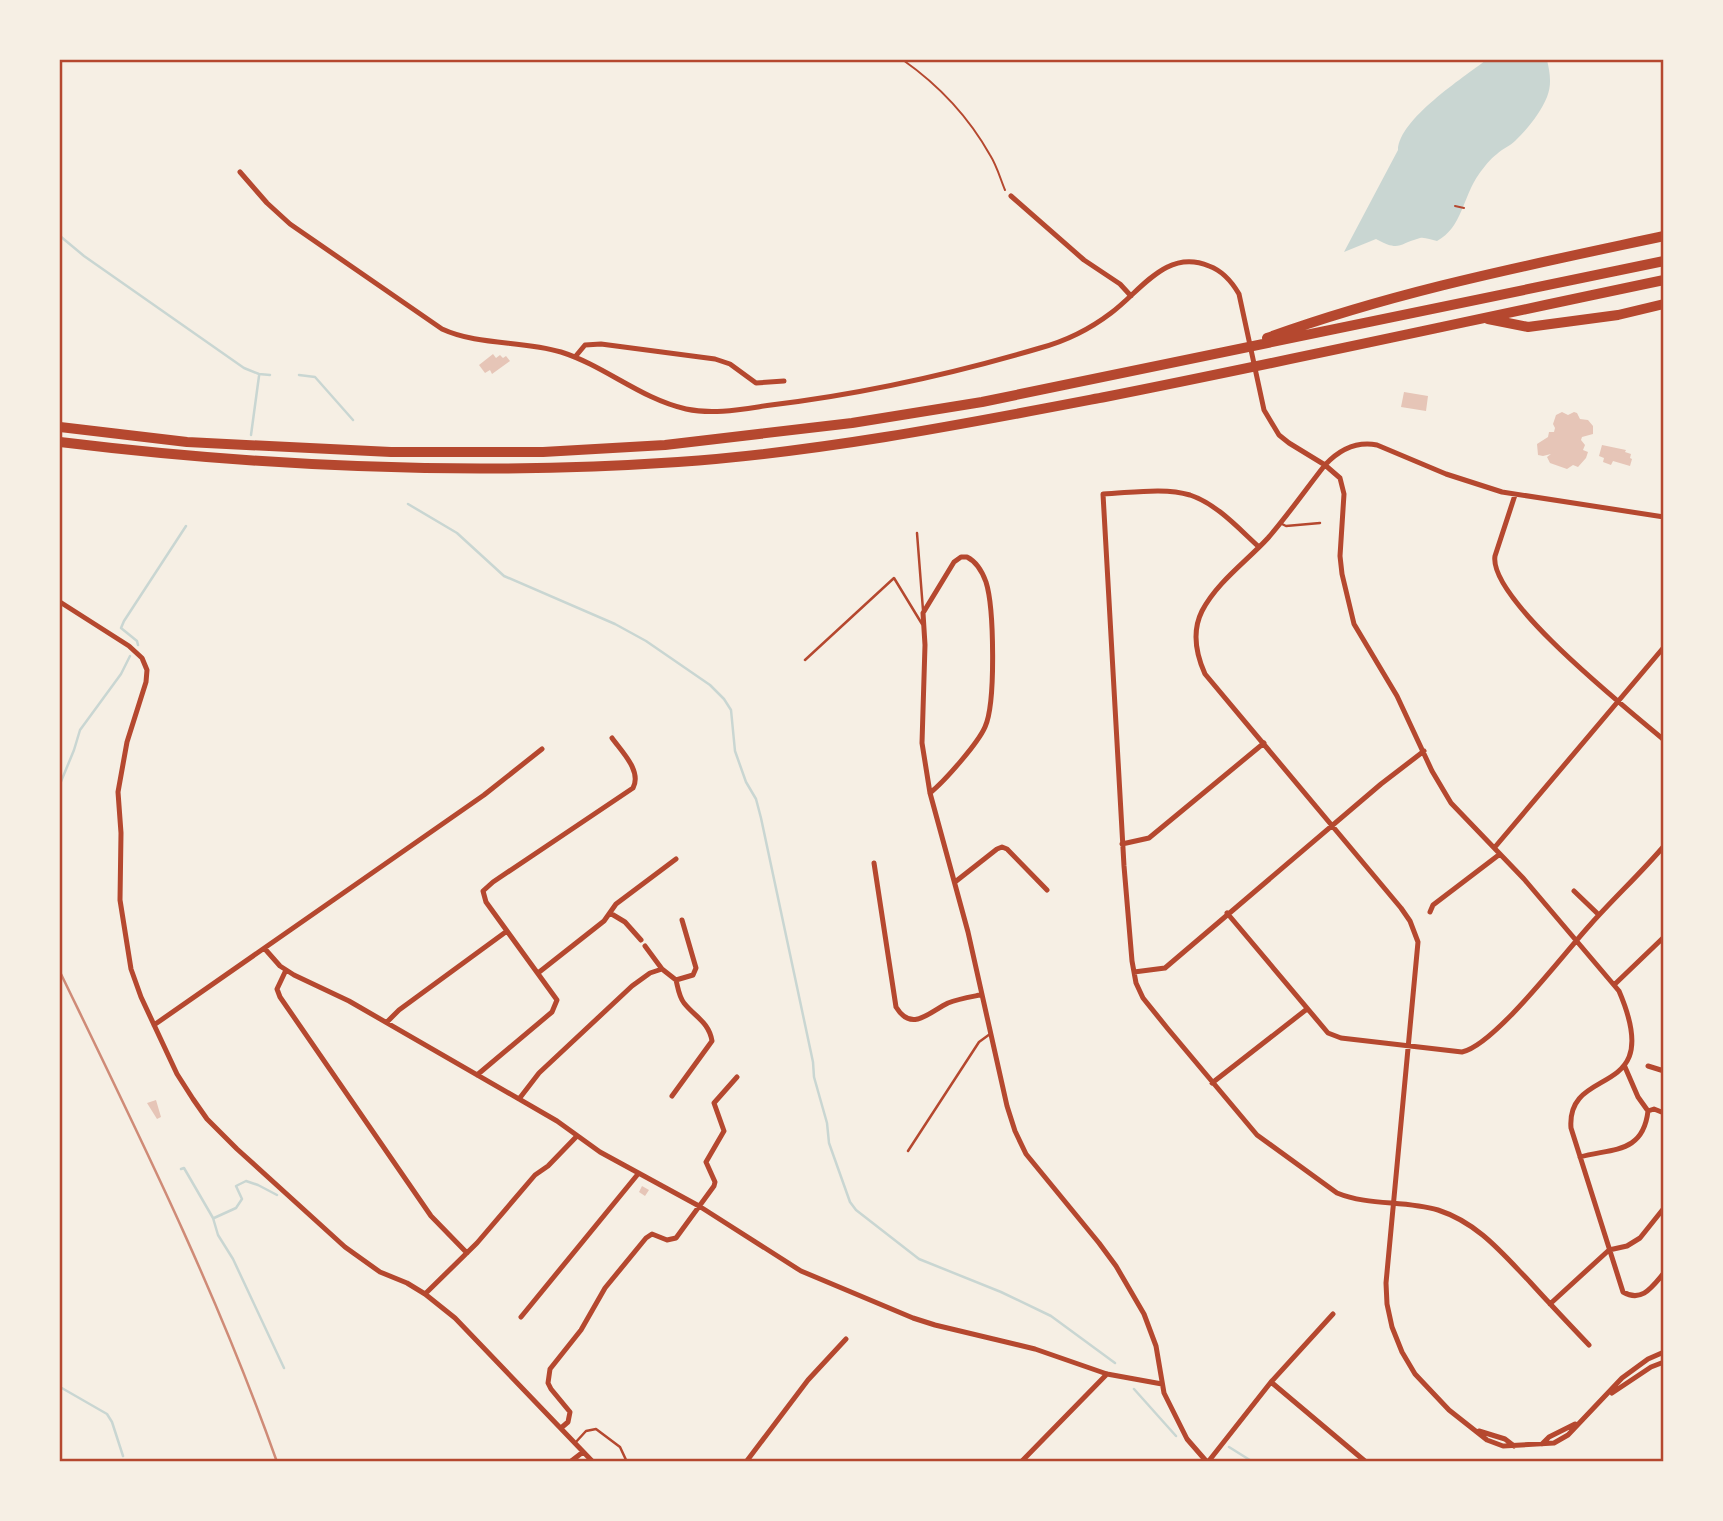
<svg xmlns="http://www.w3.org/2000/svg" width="1723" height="1521" viewBox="0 0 1723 1521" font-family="Karla,sans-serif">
<rect width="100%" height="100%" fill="#f6efe4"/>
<path fill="#c9d6d2" d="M1486 60H1547C1550 73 1552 84 1547 97 1541 112 1527 130 1515 141 1510 146 1502 149 1497 154 1490 159 1484 167 1479 174 1463 196 1462 228 1437 241 1431 240 1425 237 1420 238 1398 244 1400 252 1376 239L1344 252 1398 150C1399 119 1463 78 1486 60Z"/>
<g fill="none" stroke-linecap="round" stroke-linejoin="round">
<path stroke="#c9d6d2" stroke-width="2.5" d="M60 236 84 256 244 368 259 374 270 375
M299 375 315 377 353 420
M251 435 259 376
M408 504 457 533 504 576 615 624 646 641 710 685 724 699 731 710 735 751 746 782 756 799 761 818 813 1062 814 1077 827 1123 829 1143 850 1202 856 1210 919 1259 1001 1292 1051 1316 1115 1363
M138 645 137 641 121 628 124 621 186 526
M60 784 74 750 80 730 121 674 130 656
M181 1169 184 1168 213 1218 218 1235 233 1259 284 1368
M214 1218 236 1208 242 1199 236 1186 246 1181 258 1185 277 1195
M60 1387 107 1414 112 1422 123 1456
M1134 1389 1176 1436
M1229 1447 1253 1462
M124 1461V1462"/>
</g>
<path fill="#e6c5b7" d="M493 354 496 358 500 355 503 358 506 356 510 361 492 374 490 370 485 373 479 365Z
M1404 392 1428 396 1426 411 1401 407Z
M1562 412 1568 415 1574 412 1577 413 1580 419 1588 420 1593 426V434L1582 437 1581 440 1585 445 1583 450 1588 452 1586 458 1578 467 1573 465 1567 469 1550 463 1547 457 1551 454 1543 456 1538 455 1537 444 1548 437 1549 432H1554L1555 428 1553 424 1556 415Z
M1602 445 1626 450 1625 452 1631 454 1630 458 1632 459 1630 466 1613 461 1611 465 1603 462 1604 458 1599 456Z
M156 1100 161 1117 157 1119 147 1103Z
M642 1186 649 1190 645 1196 639 1192Z"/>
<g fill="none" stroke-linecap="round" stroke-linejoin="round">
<path stroke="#b5482f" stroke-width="2" d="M903 60C940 86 968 116 990 155 997 166 1000 178 1005 190
M1455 206 1464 208"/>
<path stroke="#b5482f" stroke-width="2.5" d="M1280 523 1286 526 1320 523
M917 533 923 610
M805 660 894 578 922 624
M908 1151 979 1042 990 1034
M575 1443 586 1431 596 1429 620 1447 627 1462"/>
<path stroke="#b5482f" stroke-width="5" d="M240 172 267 203 290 224 442 329C479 346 522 340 561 352 605 366 641 399 686 409 714 415 743 409 771 405 862 394 952 374 1040 348 1066 341 1090 329 1111 313 1141 291 1166 248 1209 266 1223 271 1232 282 1239 294L1264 410 1279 435 1289 443 1325 465 1340 478 1344 494 1340 556 1342 574 1354 624 1397 696 1432 771 1451 803 1524 879 1619 991C1667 1103 1566 1062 1571 1128L1623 1292C1642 1303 1652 1287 1664 1273
M1011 196 1084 260 1120 284 1131 296
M575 357 585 345 601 344 715 359 730 364 756 383 784 381
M1515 495 1495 556C1488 599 1630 711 1664 740
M1664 517 1502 492 1446 474 1377 445C1356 441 1339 450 1325 465 1306 489 1288 515 1268 538 1247 561 1217 582 1202 611 1192 631 1196 654 1205 674L1401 908 1410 921 1418 942 1386 1283 1387 1304 1392 1327 1402 1352 1415 1374 1449 1410 1487 1440 1503 1446 1554 1443 1568 1435 1622 1378 1648 1359 1664 1352
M1259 547C1239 529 1217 504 1190 495 1164 487 1130 493 1103 494L1124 866 1132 961 1136 983 1143 998 1168 1029 1257 1135 1337 1193C1369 1206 1404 1200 1438 1210 1478 1223 1502 1253 1530 1282 1549 1303 1569 1324 1589 1345
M60 602 129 646 142 658 147 670 146 682 127 742 118 792 121 833 120 900 131 969 141 997 177 1074 193 1099 207 1119 237 1149 345 1247 380 1272 407 1283 425 1294 455 1318 593 1462
M930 793C945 781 978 743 985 727 996 703 994 607 986 582 982 571 977 562 967 557H961L954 562 923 613 925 645 922 743 930 793 968 932 1007 1106 1015 1131 1026 1154 1099 1243 1116 1266 1144 1314 1156 1346 1164 1393 1187 1439 1207 1462
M1122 844 1149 838 1264 743
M1495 847 1664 647
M874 863 896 1007C912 1033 929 1012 948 1003 958 999 970 997 980 995
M955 882 997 849 1002 847 1007 849 1047 890
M1574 891 1599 915
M1430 912 1433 905 1500 854
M610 913 625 922 641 940
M1227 913 1328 1033 1341 1038 1462 1052C1495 1045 1565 952 1590 925 1614 898 1640 874 1664 846
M645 946 662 969
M265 949 280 966 294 975 349 1001 557 1121 600 1152 699 1206 801 1271 913 1318 935 1325 1035 1349 1107 1374 1162 1384
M286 970 277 989 280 997 431 1216 467 1253
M1134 972 1165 968 1381 784 1424 751
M538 973 604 921 616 904 676 859
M1615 984 1664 937
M387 1022 399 1010 507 931
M154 1025 484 795 542 749
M1648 1066 1664 1071
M1625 1067 1638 1097 1648 1111 1654 1109 1664 1113
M477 1075 552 1012 557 1000 486 902 483 891 493 882 633 788C642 771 622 752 612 738
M1212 1083 1307 1009
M672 1096 712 1041C709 1022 695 1017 684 1003 679 997 678 988 676 980
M519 1099 539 1073 632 986 650 973 662 969 676 980 693 975 696 968 682 920
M1580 1157C1612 1148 1643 1154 1648 1111
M425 1294 477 1243 535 1175 548 1166 577 1136
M1550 1304 1609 1250 1627 1246 1640 1238 1664 1208
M521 1317 638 1174
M1271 1382 1366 1462
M1612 1393 1651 1367 1664 1362
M561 1428 568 1422 570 1412 551 1389 548 1383 550 1369 581 1330 605 1288 646 1238 652 1234 667 1240 676 1238 714 1186 715 1182 706 1162 724 1131 714 1103 737 1077
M1479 1431 1505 1439 1514 1446
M1542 1444 1549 1437 1575 1424
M570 1462 583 1452
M746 1462 808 1380 846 1339
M1021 1462 1107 1374
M1208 1462 1271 1382 1333 1314"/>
<path stroke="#b5482f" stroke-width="10" d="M1488 319 1528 327 1618 315 1664 304
M1267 338C1396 291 1529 265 1664 236
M60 427 187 442 391 452H543L665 445 852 423 982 402 1664 261
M60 442C265 467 471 476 678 462 821 452 964 424 1105 397 1292 360 1477 319 1664 280"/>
<path stroke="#cf8b77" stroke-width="2.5" d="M60 972C138 1133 217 1292 277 1462"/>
</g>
<rect width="1723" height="1521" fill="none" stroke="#f6efe4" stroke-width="122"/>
<rect x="61" y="61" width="1601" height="1399" fill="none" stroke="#b5482f" stroke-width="2.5"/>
</svg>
